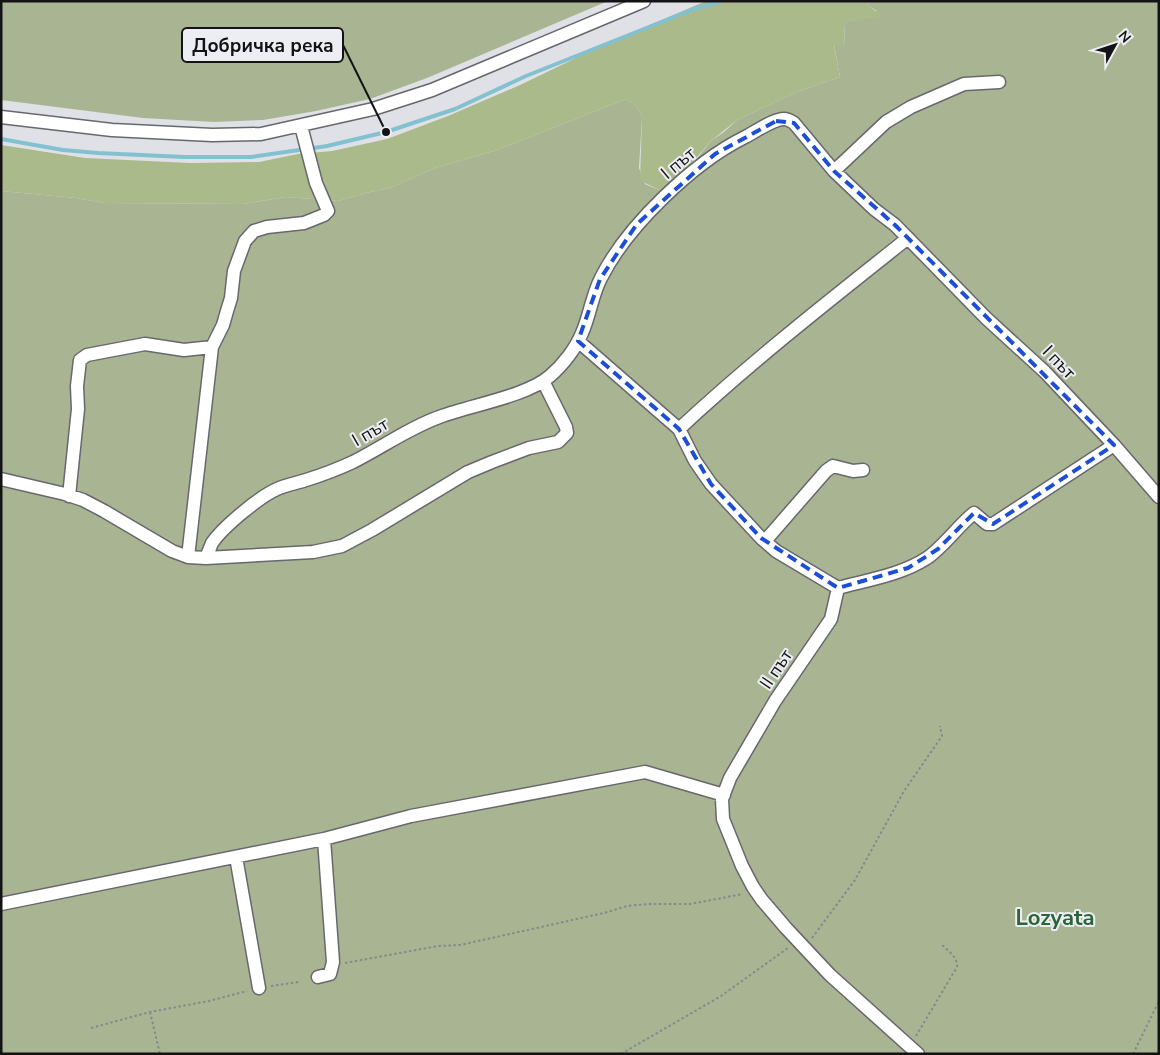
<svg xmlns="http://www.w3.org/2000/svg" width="1160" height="1055" viewBox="0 0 1160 1055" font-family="'Nunito Sans',sans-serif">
<rect width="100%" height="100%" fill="#e0e1e7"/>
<path fill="#a9b592" d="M1 1H608L427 78 370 99 316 111 263 120 214 122 143 118 1 100Z
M868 1H1159V1054H1V191L76 198 105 203 244 204 286 197 338 201 366 193 390 188 435 168 497 150 626 99C635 103 639 109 642 118L639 168 645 184 661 191 693 163 712 140 724 132 737 120 799 91 840 77 834 44 845 45 844 22 877 11 869 6Z"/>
<path fill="#aaba8b" d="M706 1H868L869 6 884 17 844 22 845 46 834 45 840 77 799 91 737 120 712 140 671 186 661 191 645 183 640 178 642 118C639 109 635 103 626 99L497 150 435 168 390 188 366 193 338 201 286 197 244 204 105 203 76 198 1 191V145L85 158 190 163 259 162 298 154 332 151 387 139 448 116 520 85 605 44Z"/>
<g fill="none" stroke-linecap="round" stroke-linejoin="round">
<path stroke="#83c1d0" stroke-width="4" d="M1 139 63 150 98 153 184 157H251L327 146 386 132 455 109 526 76 694 9 722 1"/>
<g stroke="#67686d" stroke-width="15">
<path id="street" d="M1 117 112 130 212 135 261 134 373 109 432 90 644 1
M834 171 886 122 911 107 964 84 999 82
M578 341 679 429 695 461 711 484 761 538 776 551 838 588 831 619 775 701 730 778 722 799 723 819 742 866 753 887 762 900 786 928 830 975 918 1054
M679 429C752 361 830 300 908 238
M1 479 65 494 83 500 104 511 172 551 188 557 206 558 313 552 342 546 372 530 468 472 492 462 529 448 558 442 567 433 566 427 543 381
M69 496 78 409 77 386 80 360 87 355 145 344 184 350 212 347 223 325 227 311 231 298 234 271 245 241 254 231 267 227 304 223 324 215 328 211 316 183 301 126
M765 541 826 471 833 466 853 471 863 470
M188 557 212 347
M206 558C208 553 210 548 212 543 223 527 259 497 277 489 286 485 297 483 306 480 322 475 338 469 353 462 383 447 410 427 442 416 472 405 527 396 550 376 563 365 576 348 582 333 590 315 592 295 601 278 627 226 693 163 745 137 755 132 773 119 784 119 787 119 791 121 794 123L834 171 874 209 895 225 986 318 1045 372 1114 445 1159 497
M838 588C867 580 901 575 927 558 943 547 958 526 974 513L987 524H993L1114 445
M236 857 259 988
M1 904 324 839 411 816 645 772 724 795
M318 977 330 974 333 962 324 839"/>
</g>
<path stroke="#87888c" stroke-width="2" stroke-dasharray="2.5 2.5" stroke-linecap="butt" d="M812 938 855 880 904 791 942 736 940 726
M345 963 438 946 460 945 604 913 627 906 648 904H690L743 894
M271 986 299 982
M150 1012 160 1054
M91 1028 150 1012 209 1001 247 991
M916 1036 957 967C958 957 947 950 941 944
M621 1054 721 996 788 948
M1133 1054 1159 1001"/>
<use href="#street" stroke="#fff" stroke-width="12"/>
</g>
<path fill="none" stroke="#1d4ed8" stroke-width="4" stroke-dasharray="10 6" stroke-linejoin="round" d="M776 121 794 123 834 171 895 225 1114 445 993 524 974 513 938 549 908 568 838 588 761 538 711 484 679 429 578 341 600 279 637 224 715 154Z"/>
<g text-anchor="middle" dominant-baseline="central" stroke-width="4" stroke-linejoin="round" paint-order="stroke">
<g font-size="18" fill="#131315" stroke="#edeef4">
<text transform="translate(678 163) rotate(-40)">І път</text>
<text transform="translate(1059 362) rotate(46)">І път</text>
<text transform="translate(370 432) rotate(-30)">І път</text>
<text transform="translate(776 669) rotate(-56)">ІІ път</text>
</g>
<g font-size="22" font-weight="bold" fill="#296535" stroke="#edeef4">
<text x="1055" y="918">Lozyata</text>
</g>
</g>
<path fill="none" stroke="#131315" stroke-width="2" d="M386 132L343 45"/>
<circle fill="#131315" stroke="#edeef4" stroke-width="2" cx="386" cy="132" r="5"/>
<rect fill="#edeef4" stroke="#131315" stroke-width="2" x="182" y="28" width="161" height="34" rx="5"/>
<g font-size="19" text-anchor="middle" font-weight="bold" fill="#131315">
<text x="263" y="52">Добричка река</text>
</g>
<rect width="1160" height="1055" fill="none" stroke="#131315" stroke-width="5"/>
<g transform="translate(1115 45) rotate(50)" stroke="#edeef4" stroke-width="4" paint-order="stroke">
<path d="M0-4L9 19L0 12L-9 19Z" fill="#131315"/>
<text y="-8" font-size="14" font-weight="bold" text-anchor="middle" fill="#131315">N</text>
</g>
</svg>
